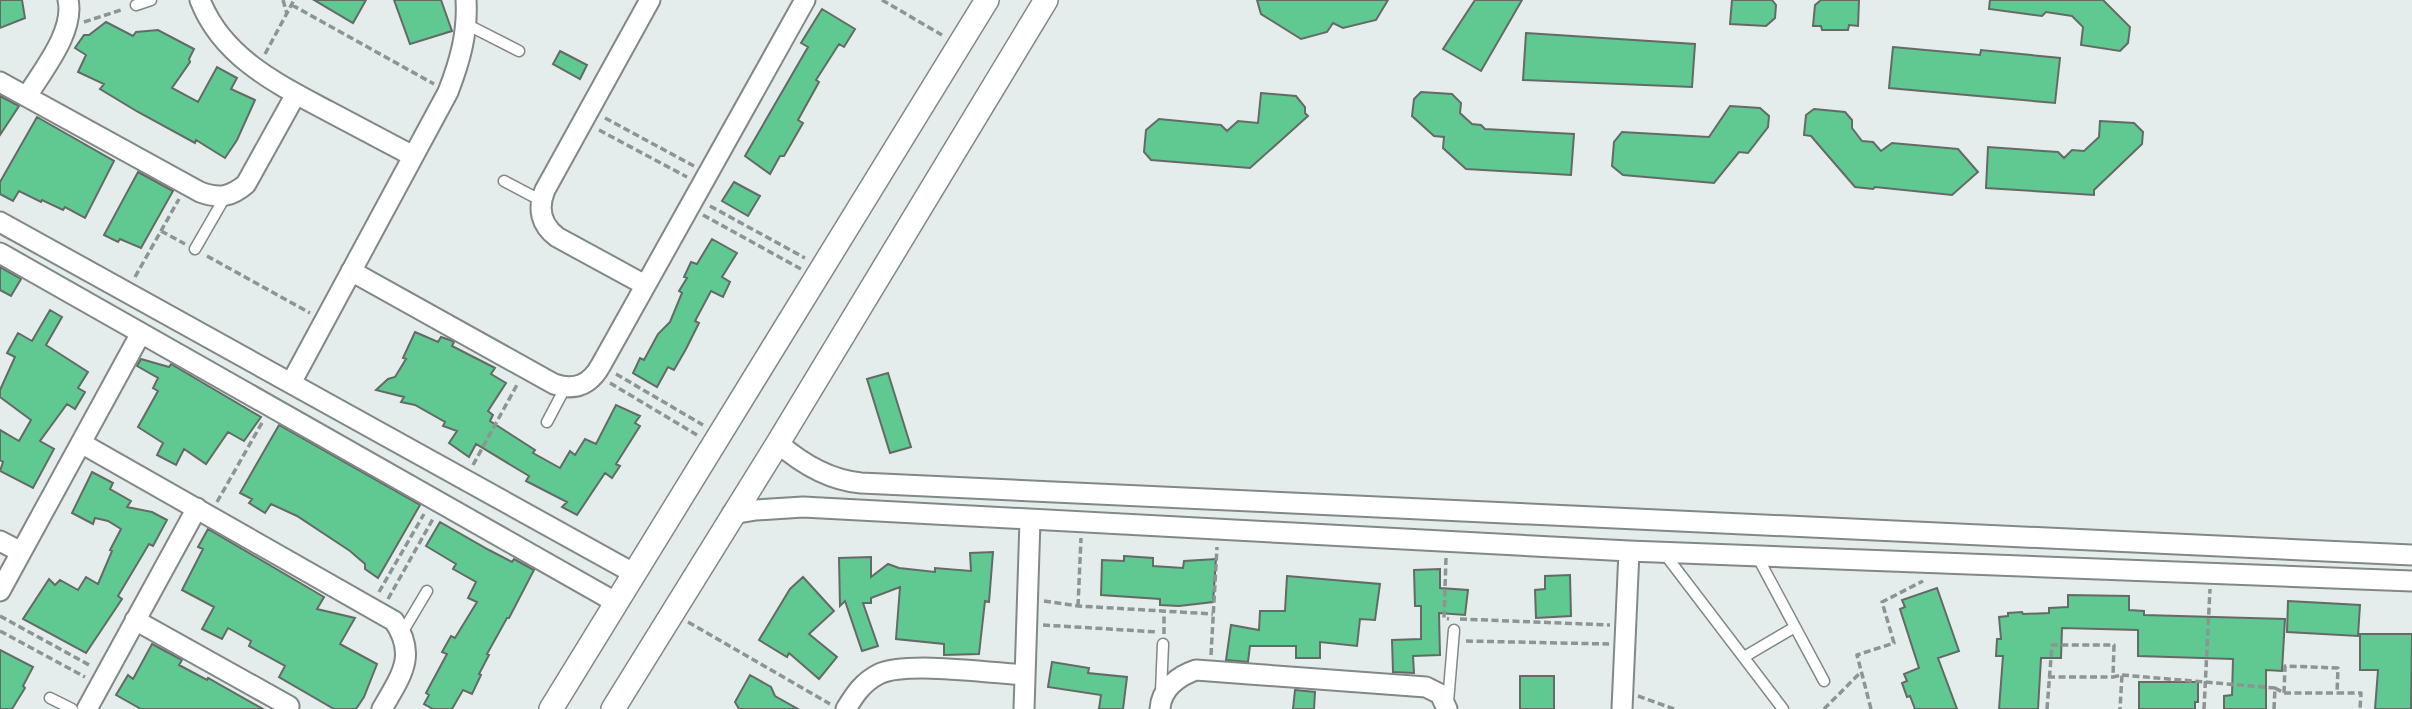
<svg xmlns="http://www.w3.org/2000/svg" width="2412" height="709" viewBox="0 0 2412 709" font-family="'DM Sans',sans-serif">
<rect width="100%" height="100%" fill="#e5edec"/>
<path fill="#60c891" stroke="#646a66" stroke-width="2" d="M0 0H22L25 18 0 28Z
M314 0H366L353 23Z
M394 0H441L452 31 410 44Z
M1257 0H1388L1376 20 1343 28 1333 23 1327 32 1301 39 1261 14Z
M1475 0H1522L1481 71 1443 49Z
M1732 0H1772L1776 5 1775 18 1766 26 1730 24Z
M1821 0H1859L1858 26 1849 25 1848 30H1822L1821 26H1813L1815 5Z
M1990 0H2103L2130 27 2128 43 2120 51 2081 45 2083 27 2072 16 2046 12 2042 16 1989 9Z
M822 9 855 29 844 47 839 44 816 80 819 82 798 120 803 123 784 156H780L770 174 745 156 808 47 801 43Z
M106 22 133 36 136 32 158 30 194 49 189 59 190 62 172 88 198 102 217 67 237 78 231 89 255 100 237 140 225 158 196 140 195 143 138 112 100 89 104 84 78 72 86 55 75 48 84 35H89Z
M1526 33 1695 44 1692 87 1523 80Z
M1893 47 1980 55 1981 50 2060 58 2055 103 1889 88Z
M560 51 587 65 580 79 553 64Z
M1421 92 1452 94 1461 103 1460 113 1472 124 1481 125 1485 129 1574 134 1571 175 1466 169 1443 148 1444 137 1434 136 1412 116 1414 99Z
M1261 93 1296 96 1305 107V113L1308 116 1250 168 1151 160 1144 152 1146 130 1159 119 1221 125 1227 131 1238 121 1258 123Z
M0 96 19 106 0 135Z
M1730 106 1760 108 1769 116 1768 127 1748 153 1739 152 1714 183 1623 175 1612 166 1614 142 1622 132 1709 137Z
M1814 109 1845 112 1852 120V128L1862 141 1873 142 1881 151 1892 143 1958 149 1978 172 1952 195 1875 187 1873 189 1855 187 1811 136 1804 135 1806 115Z
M37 117 114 161 85 218 65 207 63 210 42 200 41 202 19 191 13 201 0 194V182Z
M2100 121 2134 123 2143 132 2142 144 2094 190V195L1986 188 1988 147 2058 152 2064 158 2072 150 2084 151 2099 137Z
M138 172 173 191 141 248 120 239 118 242 104 235Z
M734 182 760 196 748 216 722 201Z
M712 239 737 253 722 277 730 282 723 297 711 291 695 321 699 323 686 349 674 370 668 367 657 387 633 373 640 358 644 360 658 334 670 322 682 293 679 291 687 278 684 277 691 262 697 264Z
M0 267 21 279 11 296 0 290Z
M50 310 62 317 46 345 88 372 78 388 85 392 75 409 67 404 40 441 54 449 33 488 0 471 3 462 0 460V430L19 441 31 420 0 397V390L15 357 7 353 18 333 32 341Z
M415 332 438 342 441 337 450 340 454 342 452 346 495 368 491 374 506 383 488 411 493 415 490 421 535 450 533 453 560 468 570 451 575 455 585 439 596 444 616 405 640 416 635 423 640 426 616 464 620 466 612 478 605 473 577 515 562 507 567 502 526 481 529 476 476 444 469 457 449 443 457 431 443 426 445 422 415 405 401 402 404 397 376 390 388 379 395 377 406 359 403 358Z
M141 359 169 367 171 364 261 417 244 441 228 432 206 464 184 449 176 465 157 455 163 443 138 427 158 391 153 388 158 378 137 366Z
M888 373 911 447 890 453 867 379Z
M279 425 420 505 378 578 365 569V564L350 551 297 516 271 504 265 513 249 503 252 499 240 493Z
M92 472 113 483 110 489 131 501 127 507 152 512 167 520 153 546 149 544 118 596 122 599 86 653 23 619 49 579 55 585 60 580 78 590 86 577 98 584 112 551 110 550 121 529 108 521 95 518 93 524 72 513Z
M440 522 489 550 512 562 514 559 534 570 509 618H507L487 654 489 655 479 674 481 675 472 694 463 690 452 709H433L424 704 429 695 426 693 447 654 442 652 451 636 455 638 477 602 468 598 476 582 453 569 456 564 426 546Z
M208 529 324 597 317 609 355 618 340 644 377 664 364 697 356 709H334L279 677 285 666 249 646 251 641 228 628 222 639 202 629 214 607 182 590 203 549 198 547Z
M993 552 989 602 985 601 979 654 944 655V644L896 639 900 587 871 598V603H863L878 646 862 651 845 601 840 606 839 558 871 557V577L888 564 899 568 935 572V568L971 571 970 553Z
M1124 556 1153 558V566L1183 568 1184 561 1216 559 1213 602 1179 606 1160 605V599L1101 595 1102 560 1124 561Z
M1440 569V588L1468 590 1465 615 1439 613 1440 655 1413 656 1414 673 1393 672 1392 640 1421 639V606H1415L1414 570Z
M1570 575 1571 616 1536 618 1535 590 1545 589V576Z
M1287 576 1380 584 1375 620 1360 619 1357 646 1320 642V658H1296V646H1250L1248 662 1226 660 1231 625 1259 630 1260 611H1285Z
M803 577 834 611 809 634 837 657 819 679 789 653 787 657 759 640 790 589Z
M1937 588 1959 651 1938 658 1957 709H1915L1910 696 1907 697 1902 683 1907 681 1904 674 1919 668 1900 609 1905 607 1902 600Z
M2068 595 2129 596V610L2144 611V615L2285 619 2282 671 2266 670V709H2224V696L2232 695 2233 659 2138 656V630L2062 628 2061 658H2041L2038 709H1999L2003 656H1996L1997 639H2001L1999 617 2008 616V613L2022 612 2023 614 2049 613V608L2068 607Z
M2288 601 2360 605 2358 636 2287 632Z
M2360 634H2412L2411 709H2375L2378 670H2360Z
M152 644 182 660 179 665 207 680 208 678 263 709H141L116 695 128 675 133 679Z
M0 650 33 667 23 686 25 688 12 709H0Z
M1052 662 1089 668 1088 673 1127 677 1123 709H1099L1101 695 1048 687Z
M750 675 771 687 775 696 798 709H739L735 702Z
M1520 676H1554V709H1520Z
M2139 682H2198V702H2195V709H2139Z
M1295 690 1315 692 1314 709H1293Z"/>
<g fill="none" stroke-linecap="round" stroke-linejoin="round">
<g stroke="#818887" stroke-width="13">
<path id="service" d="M136 5 151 0
M468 25 519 51
M504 181 540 200
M195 249 225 197
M547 422 565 388
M1664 553 1783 709
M1757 556 1824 681
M402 633 427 591
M1744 657 1795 627
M1161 692 1163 644
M50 698 72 709
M1448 702 1454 630"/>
</g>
<g stroke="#818887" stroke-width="23">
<path id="minor" d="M200 0C222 57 277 84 328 111 356 126 385 141 413 156
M0 82 200 192C219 199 231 197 246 184L296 94
M27 96C43 70 75 31 68 0
M0 222 635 574
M0 253 617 603
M351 271 554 384C575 391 590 385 601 365L805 0
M645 285 557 237C541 225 537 209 545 190L650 0
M291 383 448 92C460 61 468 33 466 0
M81 443 394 621C418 656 400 677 382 709
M778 443C802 464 829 480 861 483L2412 555
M732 514 756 510 803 507 1629 551 2412 581
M0 541 21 552
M0 591 141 333
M135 620 289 706
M87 709 197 508
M846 709C855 694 863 682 879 674 906 661 992 673 1025 675
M1024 709 1030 520
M1160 709C1161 689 1178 676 1196 670L1426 687 1440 694 1447 709
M1622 709 1629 551"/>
</g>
<g stroke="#818887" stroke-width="26">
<path id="tertiary" d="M551 709 987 0
M613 709 778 443 1046 0"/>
</g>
<path stroke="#8e9493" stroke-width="3.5" stroke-dasharray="7 3.5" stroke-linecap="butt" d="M283 0 287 14
M882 0 942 35
M292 5 434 84
M84 22 124 9
M265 54 294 0
M605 118 694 166
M599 130 687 177
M710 206 805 258
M703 215 801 269
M161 231 185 244
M207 256 310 313
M135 277 179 199
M616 374 703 425
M610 383 697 435
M473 465 518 383
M217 502 263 421
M1446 558 1444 618 1449 619
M379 592 424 514
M388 599 434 517
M1044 601 1078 606 1213 614
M1078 606 1081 538
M0 616 91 666
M1460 619 1610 625
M688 622 830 704
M1043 625 1158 632
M0 631 85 677
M1164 634V611
M1466 641 1609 644
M1211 655 1217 547
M2122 675 2275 688
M2048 677H2113
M2284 693H2337
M1638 696 1674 709
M1824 709 1861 672
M1871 709 1857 655 1894 643 1882 602 1923 581
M2047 709 2052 645H2114L2113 677 2122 675 2120 709
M2204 709 2210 589
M2274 709 2275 688 2284 693 2285 666 2338 668 2337 693H2361L2360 709"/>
<use href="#service" stroke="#fff" stroke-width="10"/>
<use href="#minor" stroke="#fff" stroke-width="19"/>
<use href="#tertiary" stroke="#fff" stroke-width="23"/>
</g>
</svg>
